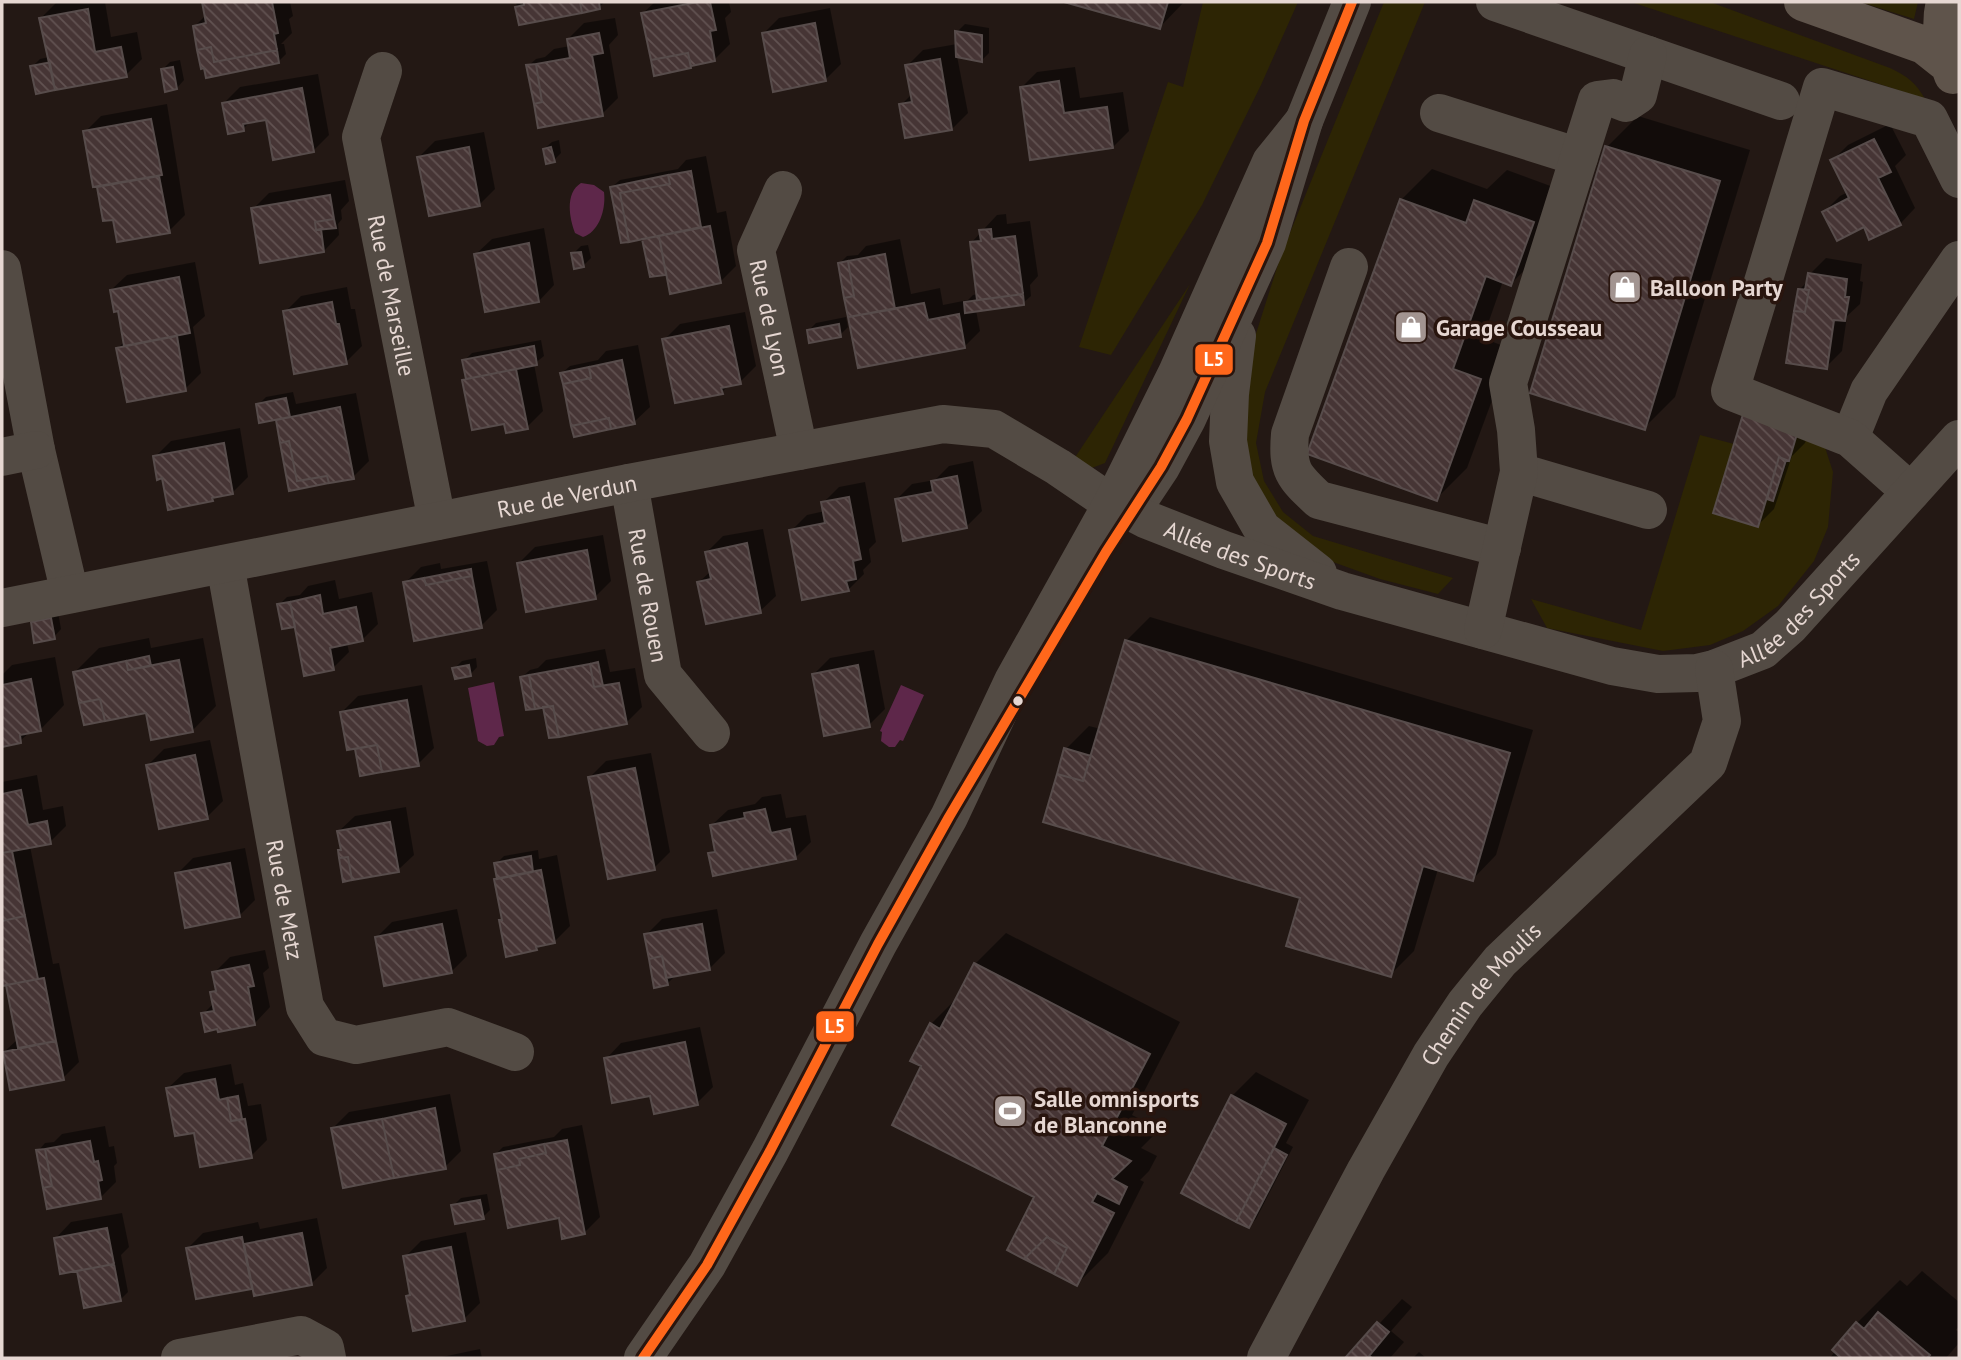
<svg xmlns="http://www.w3.org/2000/svg" width="1961" height="1360" viewBox="0 0 1961 1360" font-family="'PT Sans',sans-serif">
<defs>
<pattern id="building-back-hatch" width="6" height="6" patternUnits="userSpaceOnUse" patternTransform="scale(1.75)"><rect width="6" height="6" fill="#463535"/><path d="M-1 5l2 2M0 0l6 6M5-1l2 2" fill="none" stroke="#615251"/></pattern>
</defs>
<rect width="100%" height="100%" fill="#231814"/>
<path fill="#2d2504" d="M1203 2H1298L1261 85 1202 205 1111 355 1079 347 1168 82 1183 87Z
M1384 2H1425L1265 392 1256 443 1264 481 1283 512 1313 536 1453 578 1438 594 1380 579 1322 558 1280 528 1247 473 1244 446 1254 340 1281 255Z
M1631 2H1710L1890 68C1907 76 1916 83 1925 99Z
M1860 2H1918L1914 19Z
M1190 284 1105 463 1089 469 1074 459Z
M1799 427 1822 438 1833 472 1828 527 1814 561 1778 606 1743 631 1710 645 1663 651 1547 628 1531 599 1641 630 1700 435 1734 444 1713 513 1758 526 1767 499 1774 501Z"/>
<path fill="#5e274a" d="M581 183 594 185 604 192C606 208 600 231 583 237L575 233C569 217 565 193 581 183Z
M494 682 504 736 499 737 494 745 487 746 478 741 468 688Z
M901 685 924 695 903 741 900 740 895 747H889L881 741 882 732 880 731Z"/>
<path fill="#0007" fill-rule="evenodd" d="M62 2H105L111 37 137 32 142 59 126 75 32 67 40 59 49 57 40 19 56 3ZM57 60 58 63 39 66V63Z
M204 2H290L293 16 289 19 292 33 281 44H284L286 54 278 62 205 66 194 27 206 15Z
M516 2H605L599 7 520 23Z
M655 2H729L731 12 725 18 730 44 714 60 693 64 690 67 643 13Z
M1071 2H1184L1160 27Z
M830 8 841 64 825 80 764 33 779 18Z
M615 18 618 35 609 45 618 98 602 114 528 66 536 59 545 57 554 49 570 46 568 39 584 23Z
M965 24 989 28V53L982 60 957 56 968 113 952 129 901 105 912 94 907 66 923 50 957 44V32Z
M180 60 184 80 177 88 163 69 170 62Z
M1075 67 1080 98 1123 92 1129 131 1113 147 1021 88 1037 72Z
M318 74 329 135 313 151 267 118 251 121 243 129 224 103 240 87Z
M167 104 185 215 169 231 114 218 104 219 85 132 101 116Z
M1638 116 1750 150 1675 397 1644 428 1607 147Z
M1890 124 1906 155 1895 166 1915 208 1900 224 1864 225 1824 212 1840 196 1848 192 1832 161 1848 145Z
M484 132 495 189 479 205 419 157 435 141Z
M559 140 561 153 554 160 544 149 552 142Z
M706 156 717 213 726 211 736 266 720 282 667 271 665 273 612 187 620 180 678 169 686 160Z
M1432 169 1487 189 1507 170 1564 191 1541 253 1511 284 1503 281 1483 338 1511 349 1467 468 1436 499 1401 200Z
M345 180 349 201 341 210 342 219 338 224 339 235 324 251 253 209 269 193Z
M1006 214 1007 224 1030 221 1038 276 1030 285 1031 296 1023 303 976 310 980 331 965 346 859 366 839 264 847 256 858 255 866 246 900 239 911 294 940 288 943 305 968 300 973 295 978 294 971 243 997 215Z
M544 228 554 285 539 301 476 254 492 239Z
M588 245 591 258 583 266 573 254 581 246Z
M1826 258 1862 264 1860 281 1863 282 1860 304 1847 316 1842 351 1826 367 1799 290 1807 282 1810 274Z
M195 262 205 316 193 327 201 373 185 389 118 348 125 341 120 309 111 290 127 275Z
M347 287 351 309H355L362 346 346 362 285 312 301 296Z
M745 312 756 366 740 382 730 384 722 392 664 340 680 324Z
M846 317 848 327 840 335 809 330 816 323Z
M541 340 544 356 534 364 543 411 527 427 506 422 464 380 467 377 464 361 472 353Z
M638 345 650 407 634 422 562 373 570 366 598 360 606 351Z
M293 392 296 404 356 393 369 461 353 477 278 420 281 417 258 405 266 397Z
M1814 412 1805 443 1792 456 1774 509 1758 525 1715 512Z
M240 428 248 477 232 493 216 496 212 500 163 476 155 457 171 441Z
M973 461 982 511 966 527 896 500 912 484 935 480 949 466Z
M865 482 876 542 869 549 871 562 863 570 864 574 848 590 791 531 807 515 825 511 823 503 839 487Z
M763 529 776 596 760 611 699 582 711 571 707 552 723 536Z
M603 535 611 581 595 597 519 563 535 547Z
M487 561 497 610 481 626 405 583 421 567 440 563 441 569Z
M335 580 339 599 372 592 378 624 362 640 347 643 349 652 333 668 279 605 287 597 300 595 308 586Z
M58 612 61 629 54 637 33 622 40 615Z
M1150 617 1533 730 1496 855 1473 879 1438 869 1414 951 1390 975 1302 896 1066 749 1089 726 1101 729 1126 641Z
M149 638 151 648 203 638 216 706 193 730 75 672 99 648Z
M605 649 610 672 635 668 642 707 626 723 545 708 522 677 530 670 538 668 546 660Z
M874 650 885 709 869 725 814 674 830 658Z
M55 657 64 705 41 729 31 731 20 741 2 745V675L12 665Z
M476 658 477 667 470 675 454 669 462 661Z
M422 685 434 748 418 764 357 749 361 746 342 712 358 696Z
M210 740 223 801 207 817 148 765 164 749Z
M651 753 670 852 654 868 590 777 606 761Z
M37 775 43 810 63 806 66 826 50 842 30 846 53 964 59 963 79 1062 63 1078 4 1052 18 1039 7 983 2 984V782Z
M781 794 786 818 806 815 811 842 795 858 710 854 716 848 712 825 728 810 755 804 762 797Z
M406 807 414 855 398 870 339 851 342 848 339 831 355 816Z
M245 848 255 900 239 916 177 874 193 858Z
M538 850 539 859 557 855 570 926 554 942 540 944 536 949 501 921 504 918 496 864 504 856Z
M457 909 467 956 451 972 376 938 392 922Z
M717 909 725 953 709 969 675 976 667 984 646 935 662 919Z
M1006 933 1180 1022 1132 1115 1160 1129 1141 1148 1157 1156 1149 1171 1140 1180 1144 1182 1108 1253 1077 1284 1036 1197 923 1066 931 1024 958 997 975 964Z
M265 950 269 968 263 973 270 1007 255 1023 203 1014 214 1003 212 993 217 988 214 973 230 957Z
M700 1027 713 1087 697 1103 651 1094 606 1059 621 1043Z
M231 1064 235 1085 243 1083 248 1106 261 1104 267 1140 251 1156 195 1131 168 1088 184 1073Z
M1256 1072 1309 1100 1286 1143 1293 1147 1256 1219 1249 1226 1183 1192 1232 1096Z
M450 1094 461 1151 445 1167 333 1128 349 1112Z
M582 1125 600 1217 584 1233 560 1216 495 1155 503 1147 554 1137 562 1129Z
M105 1126 109 1147 114 1146 117 1163 114 1166 116 1182 100 1198 38 1151 45 1143 54 1142 62 1134Z
M487 1194 490 1210 483 1217 453 1206 461 1198Z
M122 1213 129 1247 121 1255 128 1292 120 1300 79 1272 83 1268 56 1238 71 1222Z
M317 1218 327 1268 311 1284 254 1287 197 1297 187 1249 203 1233 258 1222 260 1229Z
M466 1232 480 1303 464 1319 408 1296 412 1293 405 1257 421 1241Z
M1922 1271 1959 1302V1326L1956 1330 1959 1332V1343L1946 1358H1830L1857 1323 1900 1280 1907 1286Z
M1402 1299 1412 1307 1391 1331 1404 1342 1390 1358H1348Z
M480 1349 482 1358H441L442 1357Z
M1419 1352 1426 1358H1413Z"/>
<path fill="url(#building-back-hatch)" stroke="#574c4b" stroke-width="2" d="M202 2H272L278 33 274 34 277 50 214 62 211 47 197 50 193 26 206 23Z
M524 2H580L582 13 519 25 515 7 524 5Z
M580 2H599L600 9 582 13Z
M698 2H710L716 30 710 31 715 61 691 66 688 53 651 60 641 13Z
M1064 2H1168L1160 29Z
M88 9 95 52 121 47 127 77 55 90 39 18Z
M815 23 826 81 773 92 762 33Z
M955 31 982 35V62L956 57Z
M599 33 603 53 592 55 603 116 538 128 534 104 542 102 536 64 570 58 567 39Z
M211 47 214 62 277 50 279 63 206 78 204 68 201 69 197 50Z
M688 53 691 68 654 76 651 60Z
M940 59 952 130 905 138 899 104 912 102 905 65Z
M47 63H50L55 90 36 94 30 66Z
M536 64 542 102 534 104 526 65Z
M173 67 177 89 165 92 161 69Z
M1059 81 1064 113 1107 107 1113 148 1030 160 1020 87Z
M302 88 314 152 273 160 266 120 243 124 244 131 228 134 222 103Z
M151 119 162 175 93 187 83 131Z
M1874 139 1891 172 1878 178 1901 225 1869 240 1864 227 1837 241 1822 212 1849 198 1830 160Z
M1605 146 1720 181 1645 430 1530 393Z
M469 147 480 206 429 216 417 157Z
M551 147 555 162 546 164 543 149Z
M691 171 701 227 629 242 620 193 670 184 668 175Z
M668 175 670 184 620 193 629 242 621 243 610 187Z
M159 176 170 233 117 242 113 220 103 221 97 187Z
M330 195 334 219 315 222 316 230 321 229 324 252 260 263 251 208Z
M1400 199 1466 223 1474 200 1534 222 1511 286 1486 276 1453 369 1481 379 1437 501 1307 454Z
M334 219 336 228 316 230 315 222Z
M710 226 721 283 670 294 659 236Z
M991 229 992 239 1015 236 1023 294 977 300 970 242 981 241 979 230Z
M659 236 666 275 650 277 642 239Z
M529 243 539 302 485 312 474 254Z
M581 252 584 267 574 269 571 253Z
M885 254 895 309 848 317 844 298 854 296 848 261Z
M848 261 854 296 844 298 838 263Z
M1808 273 1847 279 1845 297H1849L1845 321 1834 320 1827 369 1786 363 1794 311 1805 312 1809 290H1805Z
M179 277 190 333 124 346 118 311 114 312 110 290Z
M1798 289 1809 290 1805 312 1794 311Z
M1023 294 1024 305 965 313 964 302Z
M332 302 336 324H339L347 364 294 374 283 311Z
M924 303 928 320 959 314 965 348 858 368 848 317Z
M839 324 841 337 809 343 807 330Z
M729 326 741 384 721 388 723 394 675 403 662 339Z
M177 336 186 391 127 402 116 348Z
M534 346 537 365 466 379 462 360Z
M622 360 635 424 611 429 609 418 571 426 563 384 591 378 589 367Z
M589 367 591 378 563 384 560 373Z
M516 369 528 429 506 433 504 424 472 430 462 380Z
M286 398 290 417 259 423 256 404Z
M340 407 354 479 329 483 327 476 297 481 289 441 280 443 276 420Z
M1744 411 1799 427 1789 461 1779 457 1758 527 1713 513Z
M609 418 611 429 574 437 571 426Z
M289 441 297 481 327 476 329 483 289 491 280 443Z
M224 443 233 494 212 498 213 501 168 510 162 478 157 480 153 456Z
M1779 457 1786 460 1773 501 1767 499Z
M957 476 967 528 903 541 895 499 933 492 931 481Z
M849 497 861 559 853 561 856 579 846 581 849 591 802 600 789 530 825 523 821 502Z
M747 543 761 613 706 624 697 582 711 579 705 552Z
M587 550 596 599 526 612 517 563Z
M471 569 472 576 426 585 424 578Z
M472 576 482 628 414 641 403 582 424 578 426 585Z
M320 595 323 614 356 607 363 641 330 648 334 670 304 676 290 602Z
M290 602 295 627 282 629 277 604Z
M51 618 55 639 34 643 31 622Z
M1125 640 1510 753 1473 881 1423 866 1391 977 1286 946 1300 898 1043 822 1057 774 1083 781Z
M149 656 151 666 128 670 126 661Z
M179 660 193 732 151 740 146 713 105 721 100 699 79 703 73 672 126 661 128 670Z
M598 662 603 686 594 687 590 664Z
M590 664 594 687 619 683 627 724 559 737 553 706 535 709 529 675Z
M469 665 471 676 455 679 452 668Z
M858 665 870 727 824 736 812 674Z
M529 675 535 709 526 710 520 677Z
M31 679 41 731 20 735 21 743 2 747V685Z
M100 699 105 721 84 725 79 703Z
M407 700 419 766 382 772 377 745 347 750 340 712Z
M553 706 559 737 549 738 543 707Z
M377 745 382 772 360 776 355 749Z
M1064 748 1091 756 1083 781 1057 774Z
M195 755 208 819 159 829 146 765Z
M635 768 655 870 608 879 588 777Z
M21 790 28 825 47 821 51 844 2 853V794Z
M765 809 771 833 790 829 796 859 713 876 708 853 715 852 710 825 745 818 744 813Z
M390 822 399 872 352 880 348 857 339 858 338 850H341L337 831Z
M12 851 25 916 2 921V853Z
M531 856 533 872 497 879 494 863Z
M348 857 352 880 343 882 339 858Z
M230 863 240 917 185 928 175 873Z
M541 870 555 943 536 947 537 950 506 957 499 920H502L494 879Z
M25 916 38 979 2 986V921Z
M442 924 452 973 384 986 375 937Z
M702 924 710 970 666 978 662 956 649 959 644 934Z
M662 956 668 985 654 988 649 959Z
M974 963 1150 1054 1102 1146 1131 1161 1112 1179 1127 1187 1119 1204 1097 1193 1092 1202 1114 1213 1077 1286 1054 1274 1067 1248 1047 1237 1024 1259 1007 1250 1034 1197 892 1125 921 1066 910 1061 930 1023 940 1029Z
M249 965 254 986 248 987 255 1025 218 1032 217 1029 205 1032 201 1013 214 1011 210 992 216 991 212 972Z
M44 978 56 1041 18 1048 6 985Z
M56 1041 64 1080 10 1090 3 1052Z
M685 1042 698 1105 654 1114 650 1096 612 1103 604 1058Z
M215 1079 219 1100 227 1098 231 1121 245 1119 252 1158 200 1167 194 1133 175 1136 166 1088Z
M1231 1095 1286 1124 1236 1222 1181 1193Z
M238 1096 242 1119 231 1121 227 1098Z
M435 1108 446 1169 394 1178 382 1119Z
M382 1119 394 1178 343 1188 331 1128Z
M567 1140 585 1234 562 1239 559 1218 508 1228 497 1170 520 1165 519 1159 546 1153 544 1144Z
M90 1141 94 1162 98 1161 102 1180 98 1181 101 1199 47 1209 43 1188 52 1186 45 1149Z
M544 1144 546 1153 519 1159 520 1165 497 1170 494 1154Z
M1274 1148 1287 1155 1249 1228 1236 1222Z
M45 1149 52 1186 43 1188 36 1150Z
M480 1200 484 1219 455 1224 451 1205Z
M107 1228 114 1264 60 1274 54 1238Z
M302 1233 312 1285 254 1296 244 1244Z
M242 1237 252 1289 196 1299 186 1248Z
M1047 1237 1067 1248 1054 1274 1024 1259Z
M451 1247 465 1321 413 1331 406 1296 410 1295 403 1256Z
M114 1264 121 1301 84 1308 77 1271Z
M1878 1312 1930 1355 1927 1358H1841L1832 1350 1856 1322 1864 1329Z
M1377 1322 1389 1332 1369 1356 1372 1358H1345Z"/>
<g fill="none" stroke-linecap="round" stroke-linejoin="round">
<g stroke="#534b44" stroke-width="38">
<path d="M1495 2 1781 101"/>
<path id="s1" d="M383 71 361 137 437 521"/>
<path d="M1439 113 1579 157"/>
<path id="s2" d="M783 190 756 250 799 451"/>
<path d="M1349 267 1290 434C1287 470 1293 476 1319 500L1502 548"/>
<path d="M2 269 36 450 70 594"/>
<path d="M1237 336 1230 394 1228 441 1235 482 1262 529 1318 573"/>
<path d="M1850 438 1869 391 1959 260"/>
<path d="M2 457 36 450"/>
<path d="M1519 472 1648 510"/>
<path id="s3" d="M629 483 663 675 711 733"/>
<path d="M1911 492 1850 438 1730 391 1822 87 1929 119 1959 179"/>
<path d="M1131 512 1161 467 1187 419 1267 243 1304 121 1352 2"/>
<path id="s4" d="M225 564 305 1007 324 1037 356 1045 448 1027 515 1052"/>
<path id="s5" d="M2 608 629 483 943 424 994 429 1058 467 1099 495 1145 519 1224 550 1342 591 1612 666 1658 674 1697 673 1714 669 1763 650 1790 626 1959 439"/>
<path d="M1483 630 1519 472 1516 430 1508 383 1597 100 1613 98 1626 103 1638 95 1648 55"/>
<path d="M180 1358 301 1335 325 1348 327 1358"/>
<path d="M643 1358 707 1265 770 1151 878 944 949 817 1013 681 1113 502 1177 373 1271 162 1304 121"/>
<path id="s6" d="M1266 1358 1366 1170 1431 1055 1465 1004 1500 961 1708 763 1722 721 1714 669"/>
</g>
<path stroke="#5f544b" stroke-width="38" d="M1803 2 1924 45 1948 64
M1945 2C1939 25 1944 53 1953 75"/>
<g stroke="#29150e" stroke-width="16">
<path id="bus-1" d="M643 1358 707 1265 770 1151 878 944 949 817 1106 552 1161 467 1187 419 1267 243 1304 121 1352 2"/>
</g>
<use href="#bus-1" stroke="#ff671b" stroke-width="10"/>
</g>
<defs>
<g id="shop-square" transform="scale(1.75)"><rect x="-9" y="-9" width="18" height="18" rx="4" fill="#a29490" stroke="#29150e"/><path d="M-5-2.5h2.3a2.7 3.5 0 0 1 5.4 0H5L5.5 6h-11ZM-1.5-2.5h3a1.5 2.3 0 0 0-3 0Z" fill="#fff"/></g>
<g id="stadium-square" transform="scale(1.75)"><rect x="-9" y="-9" width="18" height="18" rx="4" fill="#a29490" stroke="#29150e"/><path d="M0-5a6.5 5 0 1 0 0 10a6.5 5 0 1 0 0-10ZM-3.5-1.8h7v3.6h-7Z" fill="#fff"/></g>
</defs>
<g fill-rule="evenodd">
<use href="#shop-square" x="1625" y="287"/>
<use href="#shop-square" x="1411" y="327"/>
<use href="#stadium-square" x="1010" y="1111"/>
</g>
<circle fill="#e6d7d2" stroke="#29150e" stroke-width="2.5" cx="1018" cy="701" r="6"/>
<g text-anchor="middle" dominant-baseline="central" stroke-width="7" stroke-linejoin="round" paint-order="stroke">
<g font-size="23" font-weight="bold" fill="#e6d7d2" stroke="#29150e" text-anchor="start">
<text x="1650" y="287">Balloon Party</text>
<text x="1436" y="327">Garage Cousseau</text>
<text x="1034" y="1098">Salle omnisports<tspan x="1034" dy="26">de Blanconne</tspan></text>
</g>
<g font-size="23" fill="#e6d7d2" stroke="#29150e">
<text stroke="none"><textPath href="#s1" startOffset="231">Rue de Marseille</textPath></text>
<text stroke="none"><textPath href="#s2" startOffset="135">Rue de Lyon</textPath></text>
<text stroke="none"><textPath href="#s5" startOffset="576">Rue de Verdun</textPath></text>
<text stroke="none"><textPath href="#s5" startOffset="1288">Allée des Sports</textPath></text>
<text stroke="none"><textPath href="#s3" startOffset="114">Rue de Rouen</textPath></text>
<text stroke="none"><textPath href="#s5" startOffset="1885">Allée des Sports</textPath></text>
<text stroke="none"><textPath href="#s4" startOffset="341">Rue de Metz</textPath></text>
<text stroke="none"><textPath href="#s6" startOffset="424">Chemin de Moulis</textPath></text>
</g>
</g>
<g stroke="#29150e" stroke-width="2.5">
<rect x="1194" y="343" width="40" height="33" rx="7" fill="#ff671b"/>
<rect x="815" y="1010" width="40" height="33" rx="7" fill="#ff671b"/>
</g>
<g font-size="19" text-anchor="middle" font-weight="bold" fill="#fff">
<text x="1214" y="366">L5</text>
<text x="835" y="1033">L5</text>
</g>
<rect width="1961" height="1360" fill="none" stroke="#e6d7d2" stroke-width="7"/>
</svg>
